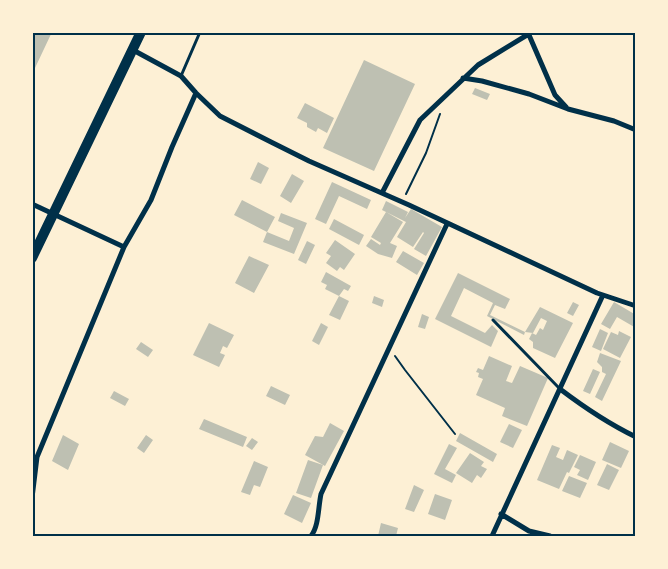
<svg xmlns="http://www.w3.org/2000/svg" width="668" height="569" viewBox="0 0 668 569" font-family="Ubuntu,sans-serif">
<rect width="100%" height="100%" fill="#fdf0d5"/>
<path fill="#bec0b2" d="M32 32H52L35 68 32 66Z
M364 60 415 84 374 171 323 148Z
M475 88 490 94 487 100 472 94Z
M305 103 334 118 327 133 318 128 316 132 307 127V123L297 118Z
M258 162 269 168 261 184 250 179Z
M292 174 304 181 291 203 280 196Z
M332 182 371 200 367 209 339 196 326 224 315 219Z
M242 200 275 217 267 232 234 215Z
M386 201 408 212 405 218 411 209 442 227 426 256 414 249 424 233 423 232 413 247 397 237 406 222 382 210Z
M386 212 403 222 390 243 397 246 392 258 378 254 366 246 371 239 380 245 381 243 371 237Z
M281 213 307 223 294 254 263 242 267 232 289 241 294 228 278 221Z
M334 219 364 235 359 245 329 229Z
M335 240 355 254 344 270 340 267 337 271 326 263 331 256 326 253Z
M307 241 315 245 306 264 298 260Z
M403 251 424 263 417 275 396 262Z
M249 256 269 265 254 293 235 283Z
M326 272 351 286 348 291 344 289 339 296 349 301 340 320 329 315 339 296 325 289 327 285 321 282Z
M458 273 510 299 505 309 495 305 490 315 525 332 524 335 487 316 493 303 464 288 451 316 485 333 492 325 498 331 491 347 435 319Z
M374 296 384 300 382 307 372 303Z
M573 302 579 305 573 316 567 313Z
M614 302 636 315V328L617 317 610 329 601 324Z
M540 307 573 323 555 358 533 348V342L529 339 532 333 536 335 540 328 543 330 547 321 541 318 533 333 525 332Z
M422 314 429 317 425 329 418 327Z
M209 323 234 335 227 348 223 346 220 353 225 355 219 367 193 355Z
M321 323 328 327 319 345 312 341Z
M600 329 608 333 601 351 592 347Z
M619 331 631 337 620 358 603 349 611 332 618 335Z
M141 342 153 350 148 357 136 349Z
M600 353 621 361 602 401 595 397 606 374 602 372V367L597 362Z
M489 356 512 366 506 381 512 383 520 366 548 378 527 426 502 416 505 408 476 395 483 379 478 377 479 373 476 372 478 368 483 370Z
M593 369 600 372 590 394 583 391Z
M271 386 290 395 285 405 266 396Z
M114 391 129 399 125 406 110 398Z
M204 419 247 437 243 447 199 429Z
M330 423 344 431 325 466 305 455 315 436 323 437Z
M509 424 522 430 513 448 500 442Z
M460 433 497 454 493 462 456 441Z
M63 435 79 444 68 470 52 461Z
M146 435 153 440 144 453 137 448Z
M252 438 258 442 252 450 246 446Z
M610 442 629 451 621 468 602 460Z
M449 444 457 448 445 469 456 475 452 483 434 474Z
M552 445 560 448 556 457 563 460 567 450 578 455 569 473 567 472 559 489 537 480Z
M470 453 484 462 481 466 487 469 481 478 477 475 472 483 456 473Z
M580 455 596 462 588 480 577 475 580 470 574 467Z
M308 460 323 465 311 498 296 493Z
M254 461 268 467 260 487 254 485 250 495 241 492Z
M607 464 619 470 609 490 597 485Z
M569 476 587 483 580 498 562 491Z
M414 485 424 490 414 512 405 509Z
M435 494 452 500 445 520 428 514Z
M293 495 311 503 302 523 284 514Z
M381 523 398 528 396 536H378Z"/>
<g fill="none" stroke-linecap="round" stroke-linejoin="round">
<path stroke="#003049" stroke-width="2" d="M406 194 426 153 440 114
M395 356 405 370 455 434"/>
<path stroke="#003049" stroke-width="3" d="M181 76 200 32
M493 320 559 388"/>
<path stroke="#003049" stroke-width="5" d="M529 35 555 95 566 107
M133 50 181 76 196 93 220 116 271 142 309 161 409 205 597 293 636 306
M463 78 482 81 529 94 568 109 614 121 636 130
M382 193 420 120 478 65 532 32
M32 204 124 247
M560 389C585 408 607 423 636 437
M32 498 37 457 124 247 151 200 172 147 196 93
M501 514 529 531 550 536
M311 536C319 526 318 508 321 494L447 224
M492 536 603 295"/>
<path stroke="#003049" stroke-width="10" d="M32 258 141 32"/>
</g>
<rect width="668" height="569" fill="none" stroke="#fdf0d5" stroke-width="68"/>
<rect x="34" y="34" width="600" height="501" fill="none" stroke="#003049" stroke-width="2"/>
</svg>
